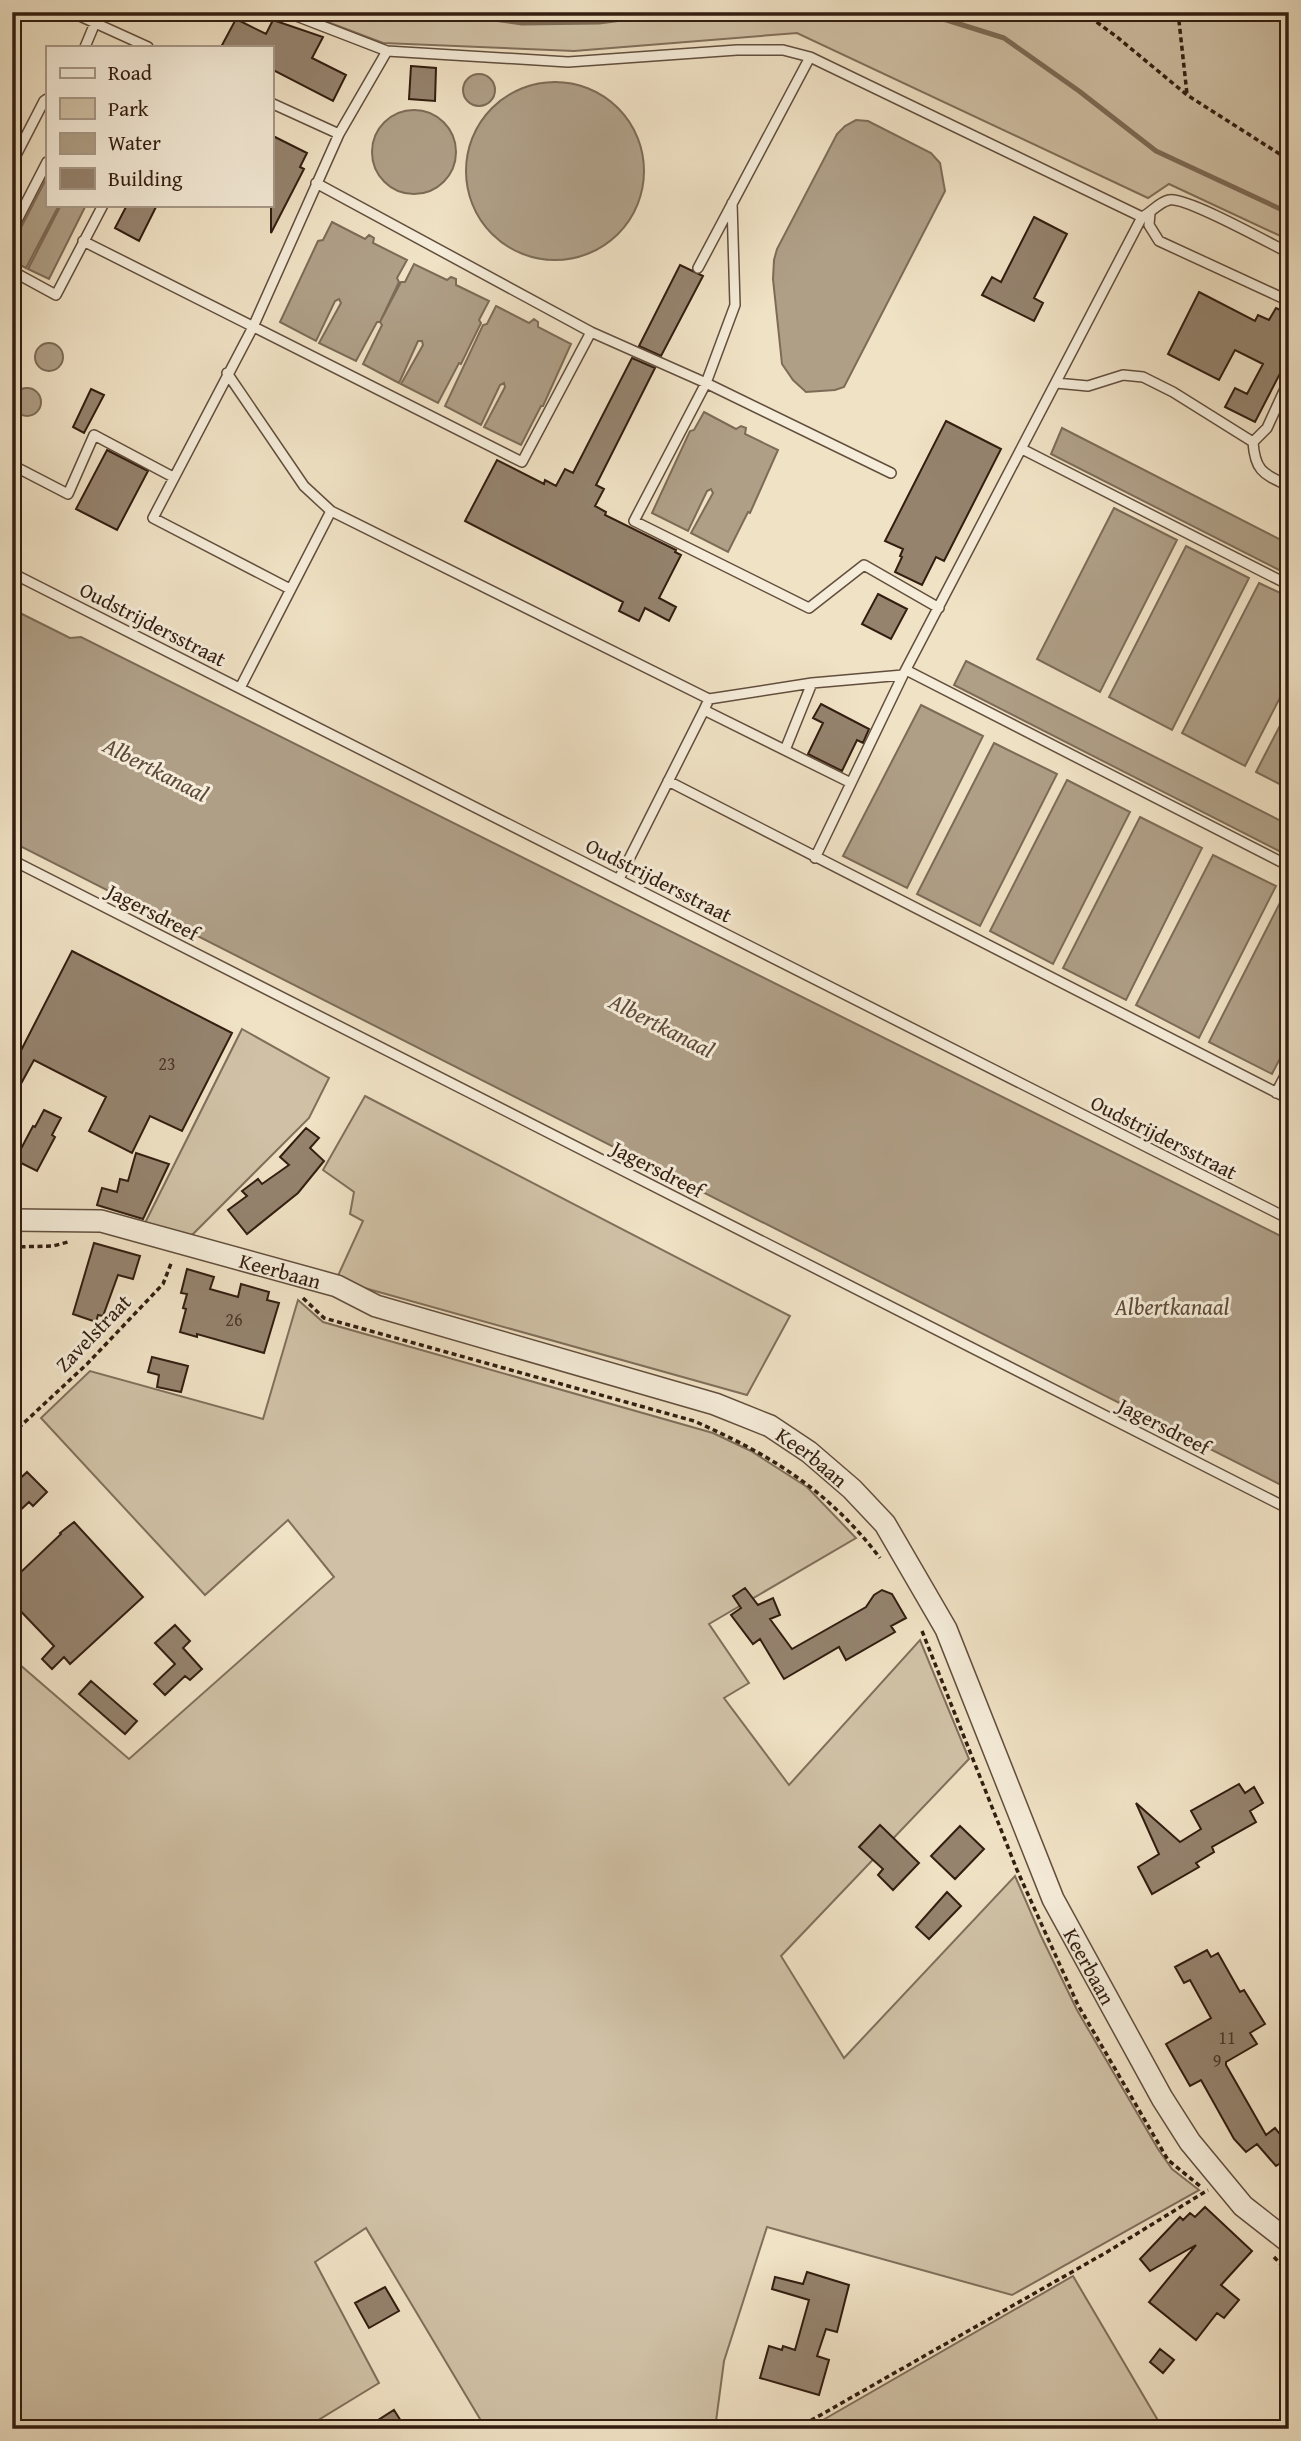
<svg xmlns="http://www.w3.org/2000/svg" width="1301" height="2441" viewBox="0 0 1301 2441" font-family="'Gentium Book Plus',serif">
<rect width="100%" height="100%" fill="#f0e2c5"/>
<filter id="stains"><feTurbulence type="fractalNoise" baseFrequency=".00286" numOctaves="4"/><feColorMatrix values="0 0 0 0 .2 0 0 0 0 .09 0 0 0 0 .02 0 0 0 .5 -.17"/></filter>
<radialGradient id="worn" r=".72"><stop offset=".6" stop-color="#630" stop-opacity="0"/><stop offset="1" stop-color="#630" stop-opacity=".3"/></radialGradient>
<path fill="#d0c1a6" stroke="#816f5b" stroke-width="2" d="M301 12H1289V240L1169 184 1148 198 797 33 574 51 383 43Z
M242 1029 329 1078 309 1118 190 1237 145 1223Z
M365 1096 790 1316 747 1395 336 1280 363 1221 350 1214 354 1192 323 1170Z
M298 1300 323 1322 713 1433 751 1451 807 1487 856 1538 709 1624 749 1683 724 1698 789 1785 920 1640 969 1759 781 1956 844 2058 1015 1876 1041 1936 1077 2010 1158 2149 1172 2169 1199 2190 1012 2295 767 2227 724 2361 715 2429H486L366 2228 315 2262 379 2383 312 2424 314 2429H12V1658L129 1759 334 1577 288 1520 205 1595 41 1418 90 1371 263 1419Z
M1073 2276 1163 2429H819L816 2424Z"/>
<path fill="#af9f87" stroke="#7d6b57" stroke-width="2" d="M463 90a16 16 0 1 1 32 0a16 16 0 1 1-32 0Z
M466 171a89 89 0 1 1 178 0a89 89 0 1 1-178 0Z
M372 152a42 42 0 1 1 84 0a42 42 0 1 1-84 0Z
M856 120 868 121 931 153 940 163 945 191 844 387 835 390 806 392 793 380 782 364 773 279 774 260 777 249 837 134 845 126Z
M46 179 47 205H59L26 268 12 260V245Z
M61 205H86L49 279 28 269Z
M332 222 365 239 369 235 374 238 373 243 407 260 397 278 399 282 380 322 401 282H405L414 264 447 280 451 277 456 279V285L489 301 479 320 481 323 461 364 459 363 438 403 401 384 423 345 422 341H418L399 383 363 364 382 325 380 322H377L356 361 319 343 341 303 339 299 335 301 316 341 280 322 318 241 323 240Z
M496 306 529 323 534 319 538 322V327L571 344 543 406H541L521 445 484 427 505 387 504 383 500 385 481 425 445 406 483 325 487 324Z
M35 357a14 14 0 1 1 28 0a14 14 0 1 1-28 0Z
M13 402a14 14 0 1 1 28 0a14 14 0 1 1-28 0Z
M704 412 736 429 741 426 746 428 745 434 778 450 750 513 748 512 728 552 691 533 713 493 711 489 707 491 688 531 652 513 690 431 694 430Z
M1062 428 1289 544V575L1051 454Z
M1114 508 1177 540 1100 692 1037 659Z
M1186 546 1249 578 1172 730 1109 697Z
M1259 583 1289 597V680L1245 766 1182 733Z
M12 609 70 638 81 637 1289 1240V1489L12 842Z
M966 661 1289 825V856L954 685Z
M921 705 983 736 907 888 843 856Z
M1289 708V789L1256 772Z
M994 743 1057 774 980 926 917 894Z
M1067 780 1130 812 1053 964 990 931Z
M1140 817 1202 848 1126 1000 1063 968Z
M1213 855 1276 886 1199 1038 1136 1005Z
M1286 891 1289 893V1041L1272 1074 1209 1042Z"/>
<g fill="none" stroke-linecap="round" stroke-linejoin="round">
<path stroke="#7d6b57" stroke-width="5" d="M443 12 522 23 599 22 675 12
M921 12 1004 38 1079 91 1156 151 1289 213"/>
</g>
<path fill="#95836e" stroke="#321d10" stroke-width="2" d="M236 19 266 34 273 20 323 37 312 58 346 75 333 101 271 69V47H221Z
M411 66 436 68 435 101 409 99Z
M271 135 307 153 300 167 304 169 271 233Z
M127 205H157L139 241 115 228Z
M1034 217 1067 234 1034 298 1043 303 1034 321 982 295 992 277 1001 282Z
M680 265 703 276 661 356 639 346Z
M1199 292 1255 321 1258 315 1269 320 1276 308 1289 314V356L1255 422 1225 407 1235 388 1247 394 1263 364 1235 350 1219 380 1168 354Z
M632 358 655 368 596 485 604 489 595 506 606 512 605 515 676 550 675 552 681 555 659 598 676 607 669 621 645 608 639 621 619 611 623 602 465 521 497 460 544 484 545 480 556 486 565 469 573 473Z
M91 389 104 395 84 433 73 427Z
M946 421 1001 449 944 561 936 557 922 585 895 572 902 557 900 556 903 549 885 541Z
M107 450 148 471 117 530 76 509Z
M878 594 907 609 891 639 862 624Z
M821 704 869 729 863 743 857 740 842 771 808 754 823 723 813 718Z
M72 951 232 1033 182 1131 150 1116 132 1153 89 1131 106 1097 34 1060 12 1100V1068Z
M44 1110 61 1118 52 1135 55 1137 37 1171 15 1160 33 1126 35 1127Z
M306 1128 319 1138 310 1148 324 1161 298 1193 247 1234 228 1210 247 1196 242 1191 258 1179 262 1184 289 1165 280 1157Z
M136 1153 169 1164 143 1219 97 1205 102 1188 117 1192 120 1179 128 1181Z
M94 1243 140 1256 133 1279 118 1275 103 1316 98 1315 96 1322 73 1314Z
M187 1269 214 1277 210 1289 238 1297 241 1284 269 1292 267 1300 279 1303 264 1353 197 1334V1337L180 1332 186 1309 183 1308 187 1294 181 1293Z
M152 1357 188 1366 181 1392 157 1387 159 1375 148 1372Z
M27 1472 47 1492 33 1506 29 1502 12 1518V1486Z
M74 1522 143 1597 70 1664 64 1657 52 1669 42 1659 54 1646 12 1602V1566L20 1573 61 1534 60 1533Z
M745 1588 758 1605 773 1598 780 1615 770 1619 792 1649 866 1607 874 1595 882 1590 892 1594 906 1618 891 1626 895 1632 846 1660 839 1647 784 1679 760 1639 753 1644 731 1615 741 1608 733 1596Z
M175 1625 190 1641 183 1648 202 1669 190 1680 185 1676 165 1695 154 1684 175 1664 155 1643Z
M91 1681 137 1721 125 1734 79 1694Z
M1239 1784 1245 1793 1254 1787 1263 1803 1250 1811 1256 1822 1212 1847 1214 1852 1196 1863 1199 1867 1152 1894 1138 1867 1159 1854 1136 1803 1180 1842 1201 1829 1191 1811Z
M880 1825 919 1863 893 1890 878 1875 883 1869 859 1847Z
M960 1826 984 1849 955 1879 931 1856Z
M947 1892 961 1906 929 1939 916 1927Z
M1207 1950 1211 1957 1218 1953 1240 1992 1244 1990 1265 2024 1250 2033 1257 2044 1226 2062V2065L1266 2135 1275 2128 1279 2133 1289 2134V2168L1280 2158 1282 2162 1276 2166 1257 2144 1246 2152 1234 2139 1201 2080 1190 2086 1166 2044 1211 2018 1190 1980 1184 1983 1175 1967Z
M1205 2207 1252 2251 1221 2285 1239 2300 1224 2318 1217 2313 1196 2340 1149 2302 1196 2245 1150 2271 1140 2259 1180 2217 1183 2220 1190 2213 1195 2217Z
M807 2272 849 2285 837 2332 826 2329 817 2356 829 2360 819 2395 760 2378 769 2346 782 2350 783 2346 795 2350 809 2300 772 2289 775 2277 803 2284Z
M385 2287 399 2311 369 2328 355 2303Z
M1160 2349 1174 2360 1163 2373 1150 2362Z
M394 2410 406 2429H364Z"/>
<g fill="none" stroke-linecap="round" stroke-linejoin="round">
<g stroke="#624e3d" stroke-width="12">
<path id="service" d="M71 12 148 47
M286 12 387 51 568 62 737 50H783L810 57 1142 217
M85 47 95 23
M271 103 339 134
M12 163 44 101 47 99
M316 183 591 332 706 383 891 473
M732 203 735 305 706 383 634 521 809 608 864 565 939 608
M1150 213 1149 225 1159 241 1289 301
M12 230 47 162
M83 241 522 462 591 332
M698 268 810 57
M12 271 56 295 103 205
M227 373 304 486 331 511 709 699 704 710 849 782
M1056 383 1088 386 1123 375 1143 377 1173 392 1253 442C1255 472 1264 474 1289 486
M1253 442 1267 428 1289 380
M1022 449 1289 585
M12 465 68 494 94 435 173 477
M12 573 1289 1219
M290 589 153 518 253 327 339 134 387 51
M906 670 1289 866
M240 688 331 511
M709 699 812 683 903 675
M785 750 812 683
M668 781 1289 1099
M815 858 903 675 1142 217C1151 213 1159 202 1169 200 1185 196 1269 243 1289 253
M12 860 1289 1509
M619 879 704 710
M1276 1093 1289 1068"/>
</g>
<g stroke="#624e3d" stroke-width="24">
<g id="tertiary">
<path id="s1" d="M12 1220 101 1221 337 1286 376 1306 715 1404 770 1426 809 1452 852 1489 885 1524 946 1629 1053 1899 1162 2098 1190 2142 1243 2206 1289 2242"/>
</g>
</g>
<path stroke="#321d10" stroke-width="3.5" stroke-dasharray="5 3.5" stroke-linecap="butt" d="M1083 12 1117 37 1187 95 1289 160
M1178 12 1187 94
M12 1247 53 1246 68 1242
M303 1298 324 1318 694 1421C771 1455 828 1490 880 1558
M12 1434 87 1364 163 1284 172 1261
M922 1631 1017 1870 1078 2005 1168 2160 1200 2186
M1274 2257 1289 2273
M796 2429 1107 2252 1208 2190"/>
<use href="#service" stroke="#f5ecd9" stroke-width="9"/>
<use href="#tertiary" stroke="#f5ecd9" stroke-width="21"/>
</g>
<g text-anchor="middle" dominant-baseline="central" stroke-width="6" stroke-linejoin="round" paint-order="stroke">
<g font-size="18" fill="#4b3628">
<text x="167" y="1063">23</text>
<text x="234" y="1319">26</text>
<text x="1227" y="2037">11</text>
<text x="1217" y="2060">9</text>
</g>
<g font-size="21" fill="#321d10" stroke="#f5ecd9">
<text transform="translate(153 624) rotate(27)">Oudstrijdersstraat</text>
<text transform="translate(659 880) rotate(27)">Oudstrijdersstraat</text>
<text transform="translate(153 912) rotate(27)">Jagersdreef</text>
<text transform="translate(1164 1137) rotate(27)">Oudstrijdersstraat</text>
<text transform="translate(658 1169) rotate(27)">Jagersdreef</text>
<text stroke="none"><textPath href="#s1" startOffset="275">Keerbaan</textPath></text>
<text transform="translate(93 1333) rotate(-46)">Zavelstraat</text>
<text transform="translate(1164 1426) rotate(27)">Jagersdreef</text>
<text stroke="none"><textPath href="#s1" startOffset="842">Keerbaan</textPath></text>
<text stroke="none"><textPath href="#s1" startOffset="1430">Keerbaan</textPath></text>
</g>
<g font-size="23" font-style="italic" fill="#5e4a3a" stroke="#f5ecd9">
<text transform="translate(156 769) rotate(27)">Albertkanaal</text>
<text transform="translate(662 1025) rotate(27)">Albertkanaal</text>
<text x="1172" y="1306">Albertkanaal</text>
</g>
</g>
<rect width="1301" height="2441" fill="none" stroke="#f0e2c5" stroke-width="42"/>
<rect x="14" y="14" width="1273" height="2413" fill="none" stroke="#321d10" stroke-width="3.5"/>
<rect x="21" y="21" width="1259" height="2399" fill="none" stroke="#321d10" stroke-width="2"/>
<rect x="46" y="46" width="228" height="161" fill="#f5ecd9" stroke="#a79989" stroke-width="2"/>
<rect x="60" y="68" width="35" height="10" fill="#f5ecd9" stroke="#a79989" stroke-width="2"/>
<text x="108" y="80" font-size="21" fill="#321d10">Road</text>
<rect x="60" y="98" width="35" height="21" fill="#d0c1a6" stroke="#a79989" stroke-width="2"/>
<text x="108" y="116" font-size="21" fill="#321d10">Park</text>
<rect x="60" y="133" width="35" height="21" fill="#af9f87" stroke="#a79989" stroke-width="2"/>
<text x="108" y="150" font-size="21" fill="#321d10">Water</text>
<rect x="60" y="168" width="35" height="21" fill="#95836e" stroke="#a79989" stroke-width="2"/>
<text x="108" y="186" font-size="21" fill="#321d10">Building</text>
<rect width="100%" height="100%" filter="url(#stains)"/>
<rect width="100%" height="100%" fill="url(#worn)"/>
</svg>
